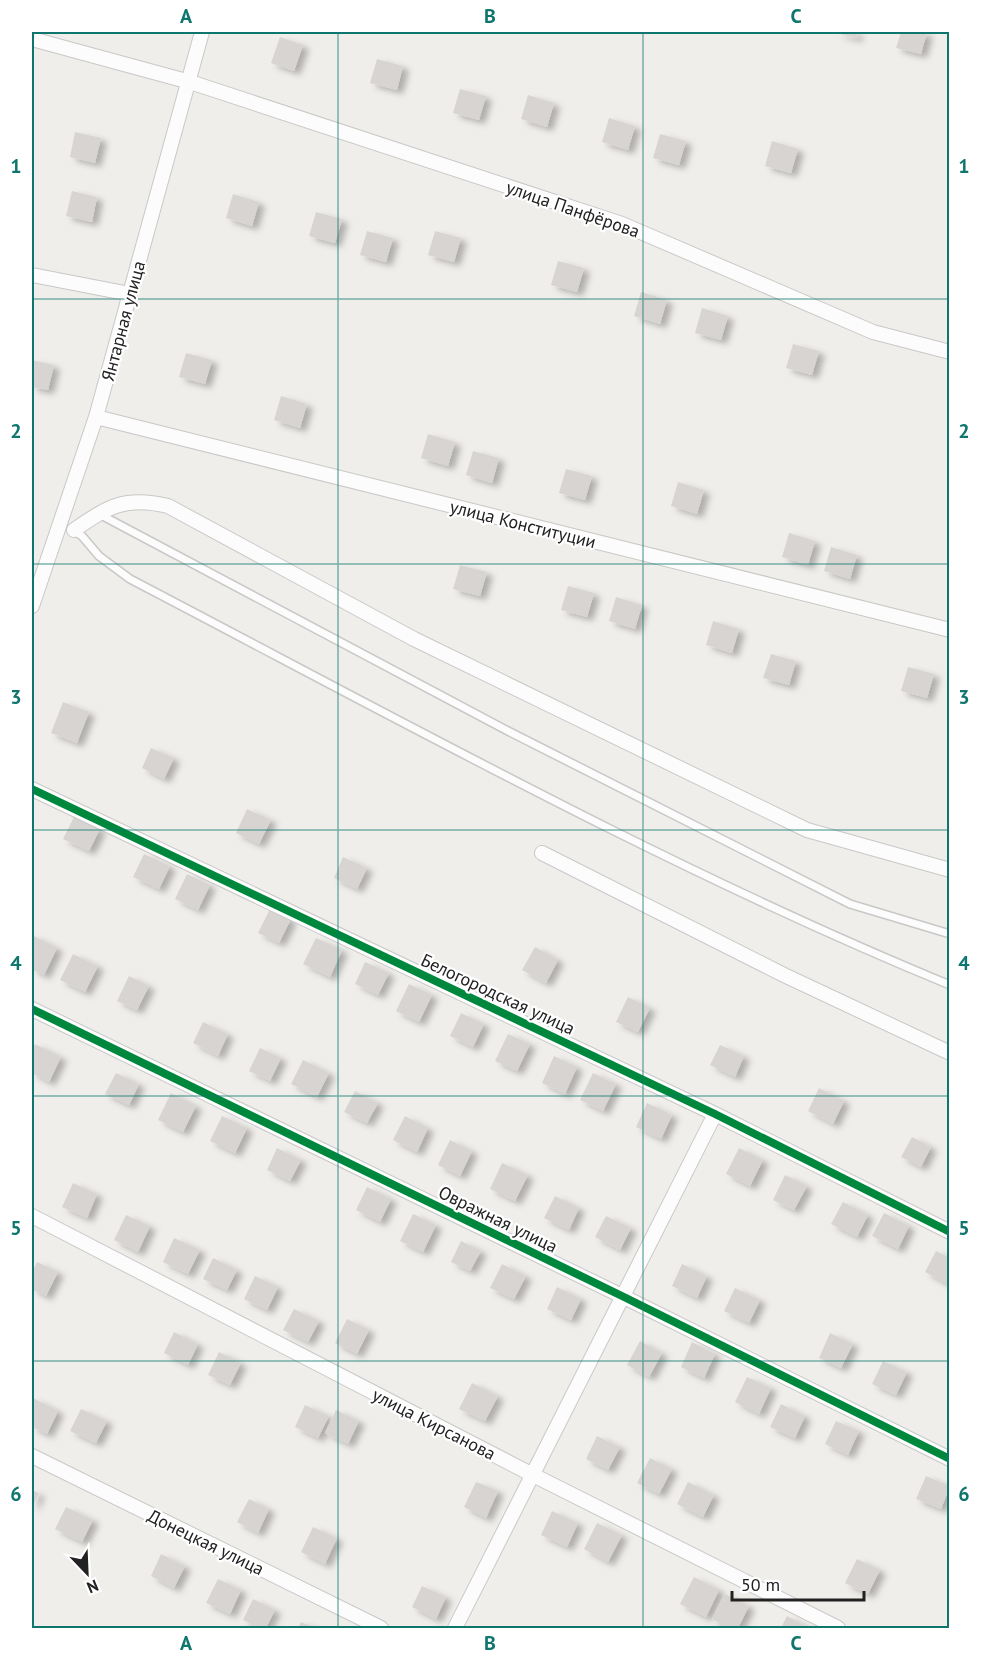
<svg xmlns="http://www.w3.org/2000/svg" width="981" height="1660" viewBox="0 0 981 1660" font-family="'PT Sans',sans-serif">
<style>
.building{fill:#d7d4d2;filter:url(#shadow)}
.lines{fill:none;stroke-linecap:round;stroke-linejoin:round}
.lane-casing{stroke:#c9c8c7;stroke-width:10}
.street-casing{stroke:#c9c8c7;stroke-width:16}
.lane{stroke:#fdfcfc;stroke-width:7}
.street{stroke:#fdfcfc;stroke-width:14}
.cycleway-casing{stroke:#fff;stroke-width:11}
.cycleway{stroke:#00873e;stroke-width:8}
.grid{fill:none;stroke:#0f766e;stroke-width:1.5;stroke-opacity:0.55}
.labels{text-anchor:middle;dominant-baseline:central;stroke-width:4.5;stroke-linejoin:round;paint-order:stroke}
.street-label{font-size:18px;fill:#222;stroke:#fff}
.neatline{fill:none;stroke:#0f766e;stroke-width:2}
.grid-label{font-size:20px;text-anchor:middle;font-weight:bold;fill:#0f766e}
</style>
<defs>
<filter id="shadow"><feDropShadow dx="6" dy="4" stdDeviation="3" flood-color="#0004"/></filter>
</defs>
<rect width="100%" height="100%" fill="#f0eeeb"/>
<path class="building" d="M833 32H858L856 38Z
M901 32H927L921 54 896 48Z
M280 37 303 45 294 71 271 63Z
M377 59 403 66 397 90 370 83Z
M460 89 486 96 479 120 453 113Z
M528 95 554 103 547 127 521 119Z
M609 118 635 126 628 150 602 142Z
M75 132 101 138 95 163 70 157Z
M660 134 686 141 679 165 653 158Z
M772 141 798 149 791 173 765 166Z
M72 191 97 197 92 222 66 216Z
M233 194 259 202 252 226 226 218Z
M316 212 342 219 335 243 309 236Z
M367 231 393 238 386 262 360 255Z
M435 231 461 238 454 262 428 255Z
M558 261 584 268 577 292 551 285Z
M641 292 667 300 660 324 634 316Z
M702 308 728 316 721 340 695 333Z
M793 344 819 351 812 375 786 368Z
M186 353 212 360 205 384 179 377Z
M32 360 54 365 48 390 32 387Z
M281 396 307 404 300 428 274 420Z
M428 434 455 442 448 466 421 458Z
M473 451 499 458 492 483 466 475Z
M566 469 592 476 585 500 559 493Z
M678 482 704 490 697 514 671 506Z
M789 533 815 541 808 565 782 557Z
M831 547 857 555 850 579 824 571Z
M460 565 487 572 480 596 453 589Z
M568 586 594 593 587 617 561 610Z
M616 597 642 605 635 629 609 621Z
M713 621 739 629 732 653 706 645Z
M771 654 796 661 789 685 763 678Z
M908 667 934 674 927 698 901 691Z
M63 702 89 712 77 743 51 733Z
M151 748 174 758 164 779 142 768Z
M247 809 271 820 259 844 236 833Z
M74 817 100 829 89 851 63 839Z
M144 854 170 866 159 889 133 877Z
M343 857 367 868 357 889 334 878Z
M187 874 210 885 198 910 175 899Z
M270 909 291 919 279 943 258 933Z
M32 935 57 948 44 975 32 969Z
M316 938 342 950 330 977 303 964Z
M535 947 558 960 546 983 522 970Z
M73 954 98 966 85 992 60 980Z
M365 962 389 973 378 995 355 984Z
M129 976 149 986 137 1010 117 1001Z
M409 984 432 995 419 1022 396 1011Z
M628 997 650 1008 638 1032 616 1022Z
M461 1013 484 1024 473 1047 450 1036Z
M203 1022 228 1034 218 1056 193 1043Z
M508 1034 530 1044 517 1071 495 1061Z
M35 1044 61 1057 49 1082 32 1073V1051Z
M720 1045 744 1056 735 1077 710 1065Z
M260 1048 281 1058 270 1081 249 1071Z
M554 1056 577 1067 565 1094 542 1083Z
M303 1060 329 1073 317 1097 291 1084Z
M116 1073 139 1084 129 1105 105 1094Z
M593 1073 616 1084 603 1111 580 1100Z
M819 1088 844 1101 833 1124 808 1111Z
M355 1091 378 1103 367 1123 344 1112Z
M171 1093 196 1106 183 1132 158 1120Z
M647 1103 672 1115 661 1139 636 1127Z
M222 1116 247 1128 235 1153 210 1141Z
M405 1116 428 1128 417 1152 393 1140Z
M912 1137 931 1147 921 1167 901 1157Z
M450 1140 472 1151 460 1176 438 1165Z
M277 1148 301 1160 290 1181 267 1170Z
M739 1148 763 1160 750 1186 726 1174Z
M502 1163 528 1175 515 1201 490 1189Z
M785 1175 807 1186 794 1210 773 1200Z
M73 1183 97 1194 87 1218 62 1207Z
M367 1187 391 1199 380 1222 356 1210Z
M555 1196 579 1208 569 1230 544 1218Z
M843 1202 868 1215 857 1237 831 1224Z
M884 1213 909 1226 898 1249 872 1236Z
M413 1214 436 1225 423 1252 400 1241Z
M126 1215 150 1226 138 1252 114 1240Z
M606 1216 631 1228 620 1250 595 1237Z
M174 1238 200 1250 188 1274 163 1262Z
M461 1241 481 1251 470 1271 451 1262Z
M936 1251 950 1258V1285L925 1272Z
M213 1258 237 1270 227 1290 203 1279Z
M37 1262 58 1272 46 1296 32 1289V1272Z
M502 1264 526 1276 514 1299 490 1288Z
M682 1264 707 1276 697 1298 672 1286Z
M255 1276 278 1287 267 1310 244 1299Z
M557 1287 581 1299 571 1320 547 1309Z
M735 1288 760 1300 749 1323 724 1311Z
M294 1309 319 1321 308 1342 283 1330Z
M347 1319 369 1330 357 1354 335 1343Z
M174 1332 198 1344 188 1365 164 1353Z
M830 1333 853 1344 841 1368 819 1358Z
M640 1341 662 1353 649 1377 627 1365Z
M692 1342 715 1354 704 1378 681 1367Z
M219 1352 241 1363 230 1385 208 1375Z
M883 1361 907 1372 896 1395 872 1384Z
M747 1377 771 1388 759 1414 735 1402Z
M472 1383 498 1396 485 1421 459 1409Z
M33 1398 58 1411 47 1434 32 1427Z
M781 1404 805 1416 795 1438 770 1427Z
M305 1405 329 1416 318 1438 295 1427Z
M81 1409 107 1421 96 1443 70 1431Z
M336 1410 359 1421 348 1444 325 1433Z
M836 1421 859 1431 848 1455 825 1444Z
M597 1436 620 1447 608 1470 586 1459Z
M650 1458 672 1469 659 1494 637 1483Z
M926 1476 950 1486 941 1509 916 1499Z
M476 1482 498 1491 486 1518 464 1507Z
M688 1482 714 1495 703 1517 677 1504Z
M32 1490 39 1493 32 1508Z
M249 1499 269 1509 258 1533 237 1522Z
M66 1507 93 1520 82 1542 55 1529Z
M552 1511 578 1523 567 1547 541 1535Z
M597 1523 622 1535 608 1562 584 1549Z
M313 1527 337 1538 325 1564 301 1552Z
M161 1554 185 1566 174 1588 151 1576Z
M857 1559 880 1570 868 1594 845 1583Z
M694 1577 719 1590 706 1617 680 1604Z
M218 1579 241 1590 230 1614 206 1603Z
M422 1586 446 1597 436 1619 412 1607Z
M725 1594 749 1606 738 1628H730L712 1619Z
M253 1599 275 1610 266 1628H259L243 1620Z
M787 1616 808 1627 807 1628H781Z
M301 1622 316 1628H298Z"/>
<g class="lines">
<defs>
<path id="lane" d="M101 515 508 731 850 904 950 934
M73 530 82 536 99 556 130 579C400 720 668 869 950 985"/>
<path id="street" d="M32 39 190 82 622 224 873 332 950 352
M32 275 130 294
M96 417 950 630
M74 530C109 506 125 496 168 506L414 639 807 830 950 870
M32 606 96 417 202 32
M32 789 715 1114 950 1232
M542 853 784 975 950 1053
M32 1009 624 1297 950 1459
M32 1216 533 1475 838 1628
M32 1456 381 1628
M455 1628 715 1114"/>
</defs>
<use href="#lane" class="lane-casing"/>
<use href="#street" class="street-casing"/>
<use href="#lane" class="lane"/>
<use href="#street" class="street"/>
<defs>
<path id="cycleway" d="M32 789 715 1114 950 1232
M32 1009 624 1297 950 1459"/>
</defs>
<use href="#cycleway" class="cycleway-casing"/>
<use href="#cycleway" class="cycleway"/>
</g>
<path class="grid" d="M338 32V1628M643 32V1628M32 299H950M32 564H950M32 830H950M32 1096H950M32 1361H950"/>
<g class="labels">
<g class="street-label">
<text transform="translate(573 209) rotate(19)">улица Панфёрова</text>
<text transform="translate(123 321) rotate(-75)">Янтарная улица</text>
<text transform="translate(523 524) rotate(14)">улица Конституции</text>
<text transform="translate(498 994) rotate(25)">Белогородская улица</text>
<text transform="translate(498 1219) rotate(26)">Овражная улица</text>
<text transform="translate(434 1424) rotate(27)">улица Кирсанова</text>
<text transform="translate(206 1542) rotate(26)">Донецкая улица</text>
</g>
</g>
<rect width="981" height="1660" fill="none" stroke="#ffffff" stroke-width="66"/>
<g transform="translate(87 1573) rotate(157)" stroke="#ffffff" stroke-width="4.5" paint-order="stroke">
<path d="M0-4.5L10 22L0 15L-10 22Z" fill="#222222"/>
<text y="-9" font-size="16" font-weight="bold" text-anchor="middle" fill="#222222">N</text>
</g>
<path d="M732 1591v9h132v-9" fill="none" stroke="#222222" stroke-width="3"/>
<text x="741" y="1591" font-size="18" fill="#222222" stroke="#ffffff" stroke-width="4.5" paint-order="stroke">50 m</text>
<rect x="33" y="33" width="915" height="1594" class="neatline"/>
<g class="grid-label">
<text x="186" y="23">A</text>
<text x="490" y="23">B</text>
<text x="796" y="23">C</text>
<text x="16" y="173">1</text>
<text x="964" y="173">1</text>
<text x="16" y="438">2</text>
<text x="964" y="438">2</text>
<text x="16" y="704">3</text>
<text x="964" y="704">3</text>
<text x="16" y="970">4</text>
<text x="964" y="970">4</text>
<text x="16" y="1235">5</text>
<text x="964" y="1235">5</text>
<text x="16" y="1501">6</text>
<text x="964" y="1501">6</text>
<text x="186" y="1650">A</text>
<text x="490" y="1650">B</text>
<text x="796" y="1650">C</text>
</g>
</svg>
